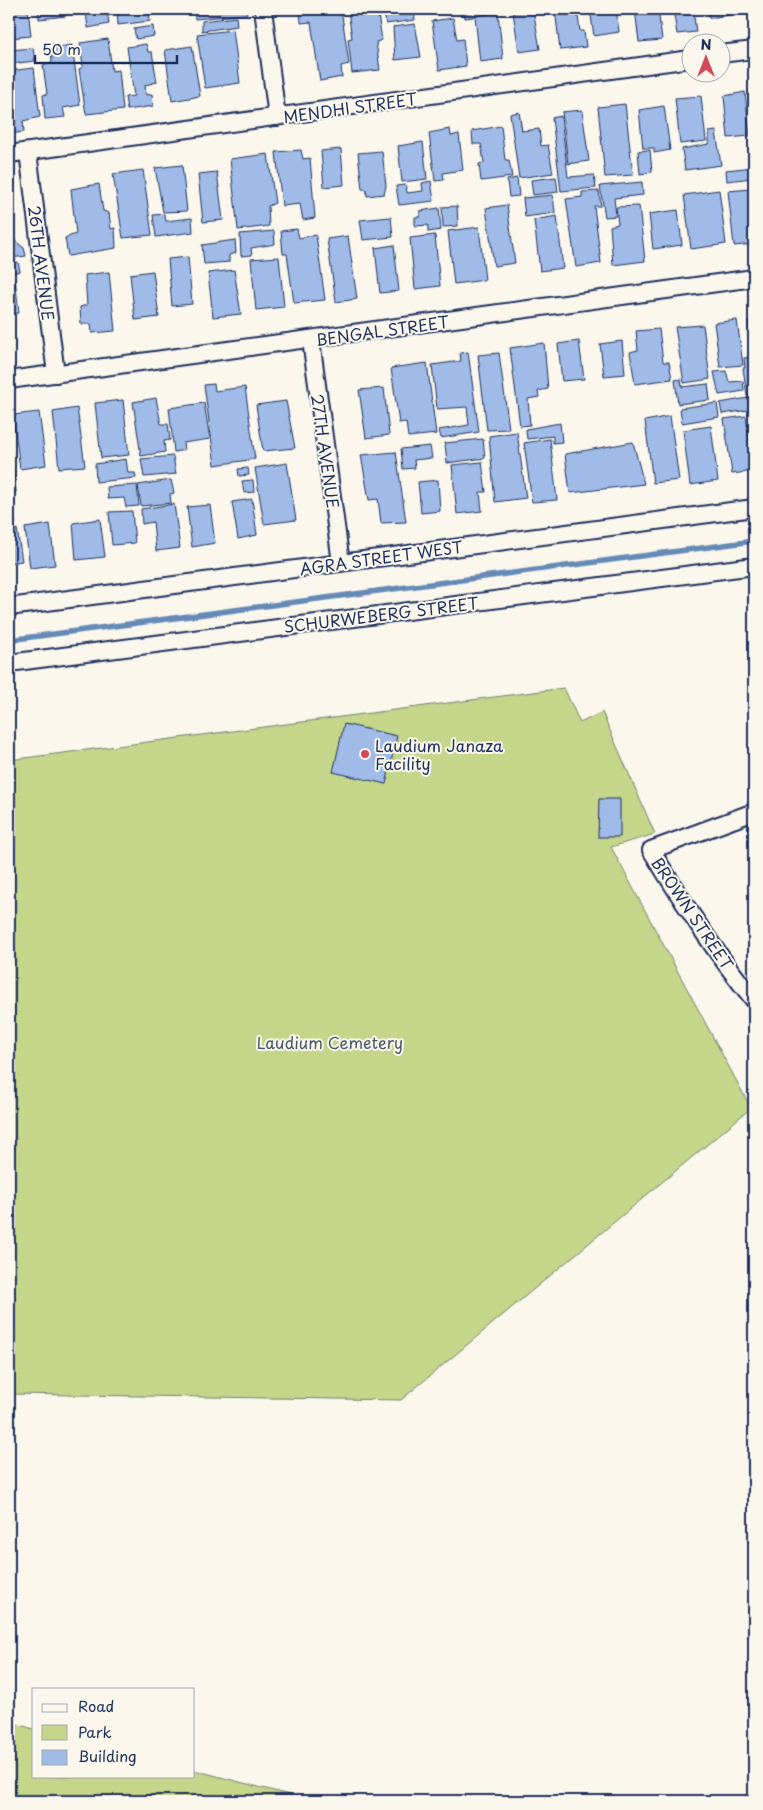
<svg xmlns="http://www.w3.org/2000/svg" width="763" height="1810" viewBox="0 0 763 1810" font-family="'Playpen Sans',sans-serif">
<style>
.green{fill:#c5d589;stroke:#708274}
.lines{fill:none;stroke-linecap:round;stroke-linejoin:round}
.stream{stroke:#658ab7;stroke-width:5.5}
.building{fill:#a1bbe8;stroke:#1b2f5e}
.minor-casing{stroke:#1b2f5e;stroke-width:20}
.minor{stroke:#fbf7ec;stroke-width:16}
.poi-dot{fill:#d1495b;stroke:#fbf7ec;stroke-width:2}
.labels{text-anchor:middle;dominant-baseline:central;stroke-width:4;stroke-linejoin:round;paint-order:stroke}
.street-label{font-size:16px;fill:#1b2f5e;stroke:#fbf7ec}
.poi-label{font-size:16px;fill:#1b2f5e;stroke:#fbf7ec;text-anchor:start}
.park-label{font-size:16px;fill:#465869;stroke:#fbf7ec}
</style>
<rect width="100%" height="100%" fill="#fbf7ec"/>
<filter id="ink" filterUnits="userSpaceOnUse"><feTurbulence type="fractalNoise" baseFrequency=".02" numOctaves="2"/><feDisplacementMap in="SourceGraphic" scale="10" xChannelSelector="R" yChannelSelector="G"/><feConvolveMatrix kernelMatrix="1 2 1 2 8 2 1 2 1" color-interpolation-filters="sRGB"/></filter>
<g filter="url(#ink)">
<path class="green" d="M564 688 580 723 602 712 655 834 611 847 751 1108 401 1400 9 1394V760Z
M9 1722 34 1729V1776H194V1770L312 1801H9Z"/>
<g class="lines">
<path class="stream" d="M9 640 754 541"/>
</g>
<path class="building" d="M9 9H28L31 36 9 38Z
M38 9H65L66 16 39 19Z
M75 9H107L109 24 88 28 86 12 76 15Z
M117 9H148L150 21 118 25Z
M194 9H204L205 12 246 9 247 14 195 19Z
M300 9H341L349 64 341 66 342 77 320 81 311 22 301 23Z
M360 9H377L382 40 376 42 380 70 352 73 348 39 352 38 348 11Z
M383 9H414L415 20 386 24Z
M463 9H482L472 11 473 17 465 18Z
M533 9 540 49 519 52 513 12Z
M555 9H577L580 31H584L586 47 560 50Z
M590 9H616L619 32 594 36Z
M635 9H658L662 40 639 42Z
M673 9H693L696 32 677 34Z
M708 9H738V14L709 18Z
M498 13 503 59 480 62 475 16Z
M236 17 237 26 202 31V21Z
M453 18 457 40 463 39 466 66 439 70 432 21Z
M415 24 421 57 395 60 393 27Z
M153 26 154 36 136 39 134 29Z
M233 30 240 83 205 88 197 34Z
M108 39 112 71 119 70 123 110 86 114 79 69 83 67 80 43Z
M146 44 148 52H152L157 82 145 85 146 95 152 94 153 106 127 110 125 97 134 96 127 47Z
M72 45 80 105 63 108 65 117 45 119 43 95 47 94 43 65 52 62 51 48Z
M192 46 200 96 172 101 165 50Z
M33 48 35 61 9 64V50Z
M34 68 40 117 23 121 24 132 9 134V71Z
M745 92 750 136 728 138 724 96Z
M701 96 706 141 680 144 675 98Z
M625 104 633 175 605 177 598 107Z
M664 106 670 150 654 153V148H643L639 110Z
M582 110 589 161 568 164 562 112Z
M519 112 522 131 539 129 541 146 548 145 553 173 519 178 510 114Z
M561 116 568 177 594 175 596 188 561 191 552 118Z
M501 126 505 160H509L512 177 481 181 479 164 484 163 481 144H473L472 131Z
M450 129 451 136 459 134 463 170 443 173 444 180 435 181 429 133Z
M716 131 721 165 685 170 682 149 709 144V132Z
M423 142 427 179 402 182 398 146Z
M341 149 344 185 324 187 321 151Z
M301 150 303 159 310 158 315 218 303 220 300 204 282 206 276 152Z
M650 150 652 172 640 174 638 151Z
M382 151 386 186 384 194 367 196 366 189H362L358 153Z
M268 154 275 203 268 206 269 226 238 230 230 159Z
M182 165 187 211 163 212 155 168Z
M754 167V194L752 178 727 181 726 170Z
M143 170 152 235 123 238 113 174Z
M217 172 223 220 203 222 198 174Z
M556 177 558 192 533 195 531 180Z
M517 178 519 196 509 197 507 180Z
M431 181 434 201 399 205 396 186 406 185 407 193 423 191 422 183Z
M642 182 643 195 614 198 616 216 605 217 600 186Z
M99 184 103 211 109 213 111 229 115 228 116 248 68 256 65 238 76 234 71 189Z
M751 189 754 211V244L734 246 728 191Z
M719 190 726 244 691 249 684 195Z
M599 191 601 206H594L601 263 576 267 566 199 582 197V192Z
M553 195 555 213 525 217 523 198Z
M9 199 15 241 24 248 26 256 9 258Z
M507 205 515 263 494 266 486 208Z
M457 206 458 226 443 227 442 207Z
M639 206 645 261 613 265 610 226 618 224 616 207Z
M439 208 441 230 428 232V225L415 226V217H420V211Z
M678 210 682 245 653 249 649 214Z
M164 214 166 221 192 218 193 232 156 237 153 215Z
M557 216 563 268 540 271 534 220Z
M391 217 393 237 363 240 360 220Z
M479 227 485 280 454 284 448 231Z
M297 229 299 238 316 235 325 300 294 303 287 254H283L281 231Z
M274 231 275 244 251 248 252 255 241 256 240 234Z
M435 235 440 286 415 289 410 238Z
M348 236 357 299 336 302 327 239Z
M235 240 236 253 229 255V262L204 264 202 245Z
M394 245 399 291 380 293 375 248Z
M188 257 192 304 172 306 168 259Z
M279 257 284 307 256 310 251 259Z
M18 262 20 271 9 274V264Z
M234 270 241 314 213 317 208 273Z
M153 271 159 317 135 320 130 274Z
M109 272 115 331 92 333 91 324H81L80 307 87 305 85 275Z
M15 279 19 313 9 314V280Z
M737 320 743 365 720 367 714 323Z
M754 320V364L748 321Z
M703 325 710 379 684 383 675 327Z
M659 329 663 362H669L672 379 635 384 630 352 638 350 636 331Z
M579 341 584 379 562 381 558 344Z
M622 341 625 374 604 376 600 344Z
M544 343 548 389 538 391 539 397 528 399 530 425 520 426 510 348Z
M468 352 479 432 441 438 439 430 469 425 467 407 437 409 432 365 461 361 460 353Z
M499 353 509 429 487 430 478 355Z
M752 357 754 395 747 396 743 368H745L744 358Z
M427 363 436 434 408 437 406 422 399 423 391 368Z
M726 371 729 382 743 381 744 391 719 395 714 372Z
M681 379 682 387 708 384 710 400 678 404 675 380Z
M214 384 215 391 245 387 255 459 215 465 204 385Z
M384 388 389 435 366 438 359 390Z
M156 398 161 424H168L170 440 164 441 165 452 141 456 133 402Z
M748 398 749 410 722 414 720 403Z
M123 400 129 455 101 458 95 403Z
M286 401 295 448 263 451 256 405Z
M204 403 210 439 183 443 184 450 174 452 169 408Z
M717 403 719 417 682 423 680 408Z
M77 408 85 466 59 468 53 412Z
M39 412 46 465 20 469 13 415Z
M670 416 679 480 653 483 645 421Z
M746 416 754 471 732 474 724 419Z
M560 423 562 442 553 443V436L527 439 526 429Z
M711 426 718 481 690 485 683 430Z
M9 428 16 492 9 494Z
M517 432 526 498 495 502 489 436Z
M483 439 485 458 447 463 445 443Z
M550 439 557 500 532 502 524 443Z
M633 442 644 484 570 493 565 454Z
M430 446 432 458 414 460 415 468 403 469 401 449Z
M396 452 406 522 381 523 378 499 369 500 361 455Z
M173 456 176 474 144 477 141 459Z
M126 459 128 473H135L136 478 96 482 95 464Z
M482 462 486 492H480L482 511 457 514 452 465Z
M287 463 296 520 264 524 255 468Z
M248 468 249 475 239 476 238 469Z
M171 480 174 493 170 494 171 503 141 506 138 485Z
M253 480 254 492 244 493 242 481Z
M438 480 440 511 421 513 418 482Z
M137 485 139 506 126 507 124 498 108 499 107 487Z
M13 498 16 524 9 525V499Z
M252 499 257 535 238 539 232 502Z
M174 504 180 548 156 551 153 522 142 524 141 509Z
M210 505 215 543 192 547 187 507Z
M132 511 135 543 112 545 109 512Z
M100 519 105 557 76 560 73 523Z
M50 524 55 565 30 568 25 528Z
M17 529 22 561 9 563V530Z
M344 724 397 736 386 784 333 772Z
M599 799H620V837H598Z"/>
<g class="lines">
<defs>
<path id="minor" d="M263 9 277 117
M720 54 754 50
M28 152 56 374
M9 154 690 59
M311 340 341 563
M9 380 754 278
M9 607 754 508
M9 663 754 566
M754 812 651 850C683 902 715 953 754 1000"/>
</defs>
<use href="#minor" class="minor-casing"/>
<use href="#minor" class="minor"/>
</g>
</g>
<circle class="poi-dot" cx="365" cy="754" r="5"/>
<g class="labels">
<g class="street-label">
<text transform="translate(350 107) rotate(-8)">MENDHI STREET</text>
<text transform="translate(42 263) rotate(83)">26TH AVENUE</text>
<text transform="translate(382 330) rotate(-8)">BENGAL STREET</text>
<text transform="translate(326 451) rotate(82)">27TH AVENUE</text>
<text transform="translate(381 557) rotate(-8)">AGRA STREET WEST</text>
<text transform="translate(381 614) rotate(-7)">SCHURWEBERG STREET</text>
<text transform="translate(693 913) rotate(56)">BROWN STREET</text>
</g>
<g class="poi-label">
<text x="375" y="745">Laudium Janaza<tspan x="375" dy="18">Facility</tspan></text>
</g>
<g class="park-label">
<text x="330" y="1042">Laudium Cemetery</text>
</g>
</g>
<rect width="763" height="1810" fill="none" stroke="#fbf7ec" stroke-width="30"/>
<rect x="15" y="15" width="733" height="1780" fill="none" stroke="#1b2f5e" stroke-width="2" filter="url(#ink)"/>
<rect x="32" y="1688" width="162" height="90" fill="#fbf7ec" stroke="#a1a7b3"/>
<rect x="42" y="1704" width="25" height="8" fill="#fbf7ec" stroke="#a1a7b3"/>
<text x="78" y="1712" font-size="15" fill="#1b2f5e">Road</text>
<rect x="42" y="1725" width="25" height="15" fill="#c5d589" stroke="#a1a7b3"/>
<text x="78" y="1738" font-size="15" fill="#1b2f5e">Park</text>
<rect x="42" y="1750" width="25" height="15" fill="#a1bbe8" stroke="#a1a7b3"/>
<text x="78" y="1762" font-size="15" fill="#1b2f5e">Building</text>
<g transform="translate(706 58)"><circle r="24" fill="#fbf7ec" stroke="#a1a7b3"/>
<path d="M0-4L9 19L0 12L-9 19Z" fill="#d1495b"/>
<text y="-8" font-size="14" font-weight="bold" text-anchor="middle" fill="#1b2f5e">N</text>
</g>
<path d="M35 55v8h142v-8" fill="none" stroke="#1b2f5e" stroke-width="2.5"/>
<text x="42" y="55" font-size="15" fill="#1b2f5e" stroke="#fbf7ec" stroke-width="4" paint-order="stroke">50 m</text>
</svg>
